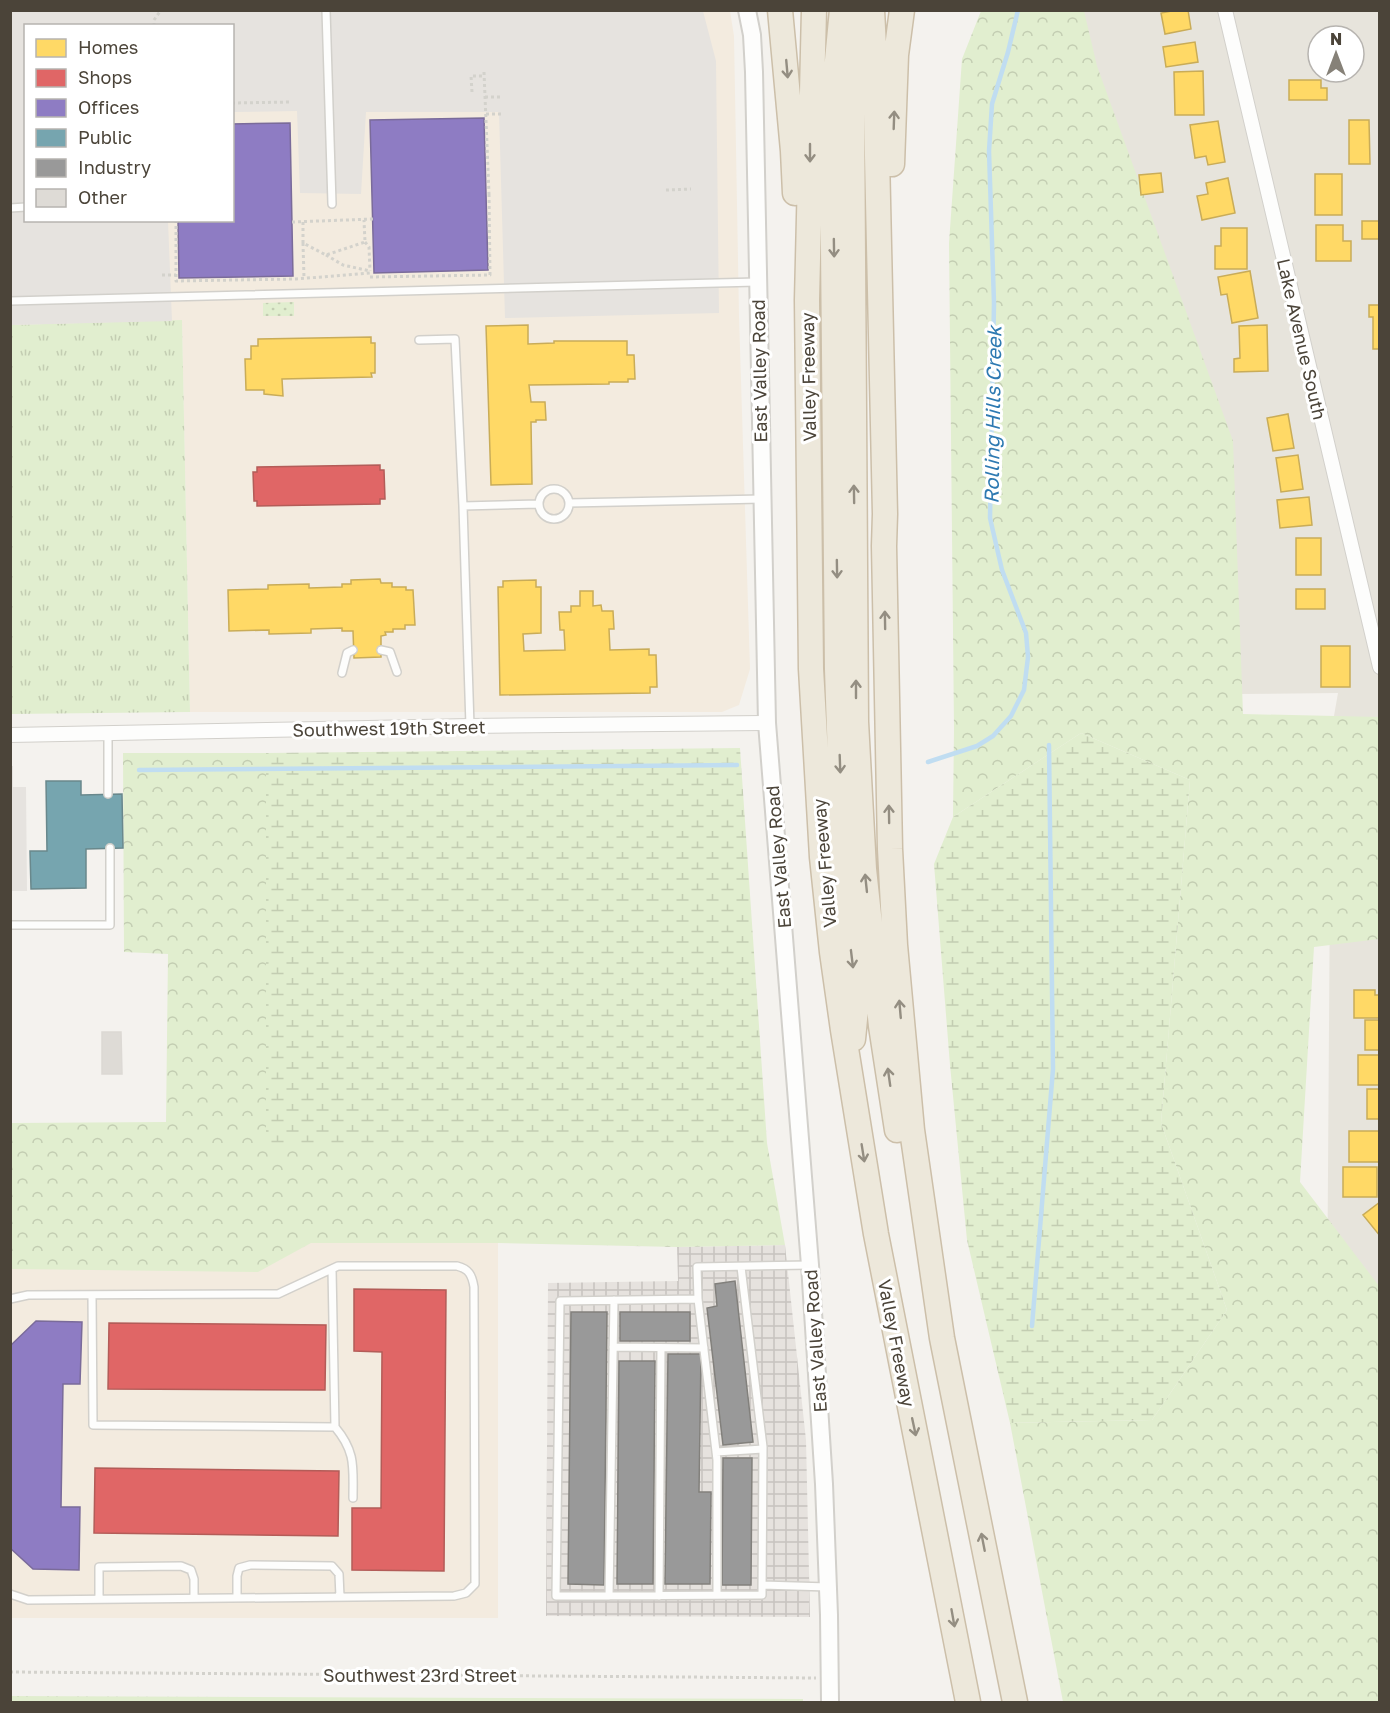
<svg xmlns="http://www.w3.org/2000/svg" width="1390" height="1713" viewBox="0 0 1390 1713" font-family="'Golos Text',sans-serif">
<style>
.residential{fill:#e7e4dc;fill-rule:evenodd}
.commercial{fill:#f3ebdf;fill-rule:evenodd}
.industrial{fill:url(#industrial-grid)}
.grass{fill:url(#grass-tufts)}
.forest{fill:url(#forest-crowns)}
.wetland{fill:url(#wetland-marsh)}
.park{fill:url(#park-dots)}
.parking{fill:#e6e3df}
.homes{fill:#ffd966;stroke:#c9ac58;stroke-width:1.5}
.shops{fill:#e06666;stroke:#b35c58;stroke-width:1.5}
.offices{fill:#8e7cc3;stroke:#7a6b9a;stroke-width:1.5}
.public{fill:#76a5af;stroke:#69888c;stroke-width:1.5}
.industry{fill:#999;stroke:#82807c;stroke-width:1.5}
.lines{fill:none;stroke-linecap:round;stroke-linejoin:round}
.stream{stroke:#c0ddf1;stroke-width:4.5}
.building{fill:#dedbd6;stroke:#dcd9d4;stroke-width:1.5}
.service-casing{stroke:#d2d0cb;stroke-width:10}
.minor-casing{stroke:#d2d0cb;stroke-width:16}
.tertiary-casing{stroke:#d2d0cb;stroke-width:20}
.motorway-casing{stroke:#ccbfa9;stroke-width:27}
.path{stroke:#d3d2cc;stroke-width:3;stroke-dasharray:3 3;stroke-linecap:butt}
.service{stroke:#fdfdfc;stroke-width:7}
.minor{stroke:#fdfdfc;stroke-width:14}
.tertiary{stroke:#fdfdfc;stroke-width:16}
.motorway{stroke:#ede8db;stroke-width:24}
.oneway{stroke:#948e82}
.labels{text-anchor:middle;dominant-baseline:central;stroke-width:6;stroke-linejoin:round;paint-order:stroke}
.street-label{font-size:18px;fill:#4b4439;stroke:#fff}
.water-label{font-size:20px;font-style:italic;fill:#2e7ab2;stroke:#fff}
</style>
<defs>
<pattern id="industrial-grid" width="8" height="8" patternUnits="userSpaceOnUse" patternTransform="scale(1.5)"><rect width="8" height="8" fill="#e6e2de"/><path d="M0 4h8M4 0v8" fill="none" stroke="#c7c3bf"/></pattern>
<pattern id="grass-tufts" width="24" height="20" patternUnits="userSpaceOnUse" patternTransform="scale(1.5)"><rect width="24" height="20" fill="#e1eecf"/><path d="M3 7l-1-3M5 7V3M7 7l1-3M15 17l-1-3M17 17v-4M19 17l1-3" fill="none" stroke="#c3cdb2"/></pattern>
<pattern id="forest-crowns" width="20" height="18" patternUnits="userSpaceOnUse" patternTransform="scale(1.5)"><rect width="20" height="18" fill="#e1eecf"/><path d="M2 6a3 3 0 1 1 6 0M12 15a3 3 0 1 1 6 0" fill="none" stroke="#c3cdb2"/></pattern>
<pattern id="wetland-marsh" width="20" height="14" patternUnits="userSpaceOnUse" patternTransform="scale(1.5)"><rect width="20" height="14" fill="#e1eecf"/><path d="M1 5h8M5 5V1M11 12h8M15 12V8" fill="none" stroke="#c3cdb2"/></pattern>
<pattern id="park-dots" width="8" height="8" patternUnits="userSpaceOnUse" patternTransform="scale(1.5)"><rect width="8" height="8" fill="#e1eecf"/><path d="M2 2h.1M6 6h.1" fill="none" stroke="#c3cdb2" stroke-width="1.8" stroke-linecap="round"/></pattern>
</defs>
<rect width="100%" height="100%" fill="#f4f2ee"/>
<path class="residential" d="M1062 11H1379V1613L1325 1614 1331 733 1338 693 1238 694ZM1318 36H1354V72H1318Z"/>
<path class="commercial" d="M10 11H730L734 36 739 316 750 669 739 705 722 712H190L182 321 11 325ZM26 26H232V220H26Z
M11 1243H498V1618H11Z"/>
<path class="industrial" d="M785 1245 806 1440 810 1617 546 1616 548 1283 678 1281 677 1247Z"/>
<path class="grass" d="M182 320 190 712 11 714 10 325Z"/>
<path class="forest" d="M981 11H1084L1097 66 1233 441 1243 714 1379 717V939L1314 947 1300 1182 1379 1286V1702H1063L1010 1423 1152 1420 1227 1310 1161 1123 1190 780 1081 733 953 817 954 728 949 243 962 59Z
M123 753H266V1143H767L785 1245 677 1247 498 1243H311L258 1272 11 1269V1123L166 1122 168 954 124 952Z
M11 1696 803 1699V1702H11Z"/>
<path class="wetland" d="M1081 733 1190 780 1161 1123 1227 1310 1152 1420 1010 1423 967 1240 950 1065 934 864 953 817Z
M740 748 767 1143H266V753Z"/>
<path class="park" d="M294 302V316H263V303Z"/>
<path class="parking" d="M10 11H703L716 61 719 313 505 318 499 112H366L361 194 300 193 297 111 233 112 232 26H26V220L168 221 172 321 11 325Z
M10 766H13V787H26L27 891H11V898Z"/>
<path class="homes" d="M1177 10H1188L1191 29 1165 34 1161 13Z
M1195 42 1198 62 1166 67 1163 47Z
M1203 71 1204 115H1175L1174 72Z
M1289 80H1321V88H1327V100H1289Z
M1349 120H1369L1370 164H1349Z
M1218 121 1225 162 1208 165 1206 156 1195 158 1190 125Z
M1161 173 1163 192 1141 195 1139 175Z
M1315 174H1342V215H1315Z
M1228 178 1235 213 1202 220 1197 196 1208 194 1206 183Z
M1362 221H1380V239H1362Z
M1316 225H1343V241H1351V261H1316Z
M1221 228H1247V269H1215V246H1221Z
M1250 271 1258 318 1232 323 1227 294 1221 295 1218 277Z
M1369 305H1380V349H1373V317H1369Z
M528 325V344L554 343V341H627V355H634L635 379H628V382H609V384L529 385 531 402H545L546 420H536V422H531L532 484 491 485 486 326Z
M1267 325 1268 371 1234 372V359L1240 358 1239 326Z
M371 337V343H375V373H371L372 377 282 379 283 396 264 394V390H246L245 359H251V346H258V339Z
M1288 414 1294 448 1273 451 1267 418Z
M1298 455 1303 489 1281 492 1276 458Z
M1309 497 1312 525 1280 528 1277 500Z
M1296 538H1321V575H1296Z
M380 579 381 583H392V587H406V590H413L415 625H405V629H393V632H385L386 635 381 636V657L354 658 353 631H342V628L311 629V633L269 634V630L229 631 228 590 268 589V585L309 584V588L342 587V584H351V580Z
M536 580V587H541V633L523 634 524 651 565 650 564 630H560L559 612H571V606H580V591H593V606L601 605 602 611H613L614 629H609L610 650 649 649V655H656L657 687H650V693L500 695 498 587H503V581Z
M1296 589H1325V609H1296Z
M1321 646H1350V687H1321Z
M1354 990H1375V995H1380V1018H1354Z
M1365 1020H1380V1050H1365Z
M1358 1055H1380V1085H1358Z
M1367 1089H1380V1119H1367Z
M1349 1131H1380V1162H1349Z
M1343 1167H1377V1197H1343Z
M1380 1202V1236L1363 1215Z"/>
<path class="shops" d="M380 465V470H384L385 499H380V504L257 506V501H254L253 472H257V467Z
M354 1289 446 1290 444 1571 352 1570V1508H381L382 1352 354 1351Z
M109 1323 326 1325 325 1390 108 1389Z
M95 1468 339 1471 338 1536 94 1533Z"/>
<path class="offices" d="M484 118 488 270 374 273 370 120Z
M290 123 293 276 179 278 178 220H232V124Z
M36 1321 82 1322 80 1384H63L61 1507H80L79 1570 33 1569 10 1548V1346Z"/>
<path class="public" d="M46 781H81V795L122 794 123 848 86 849V888L31 889 30 851H47Z"/>
<path class="industry" d="M735 1281 753 1442 723 1445 707 1308 717 1306 715 1284Z
M571 1312H607L604 1585 568 1584Z
M620 1312H690V1341H620Z
M668 1354H701L699 1492H711L710 1584H665Z
M619 1361H655L653 1584H617Z
M723 1458H752L751 1585H722Z"/>
<g class="lines">
<path class="stream" d="M928 762 977 746 993 736 1011 716 1024 690 1028 657 1026 633 1002 570 990 518 994 303 989 151 992 104 1008 52 1018 10
M139 770 737 765
M1032 1326 1053 1069 1049 745"/>
</g>
<path class="building" d="M102 1032H121L122 1074H102Z"/>
<g class="lines">
<defs>
<path id="service" d="M326 10 332 204
M10 208 26 207
M10 301 757 282
M419 340 455 339 463 506 539 504
M539 504a15 15 0 1 1 30 0a15 15 0 1 1-30 0Z
M569 503 762 499
M463 506 470 726
M381 650 390 652 397 672
M342 673 347 653 353 650
M108 733V794
M10 925H110V848
M741 1267 763 1447 762 1595 556 1596 560 1301 698 1299 697 1267 810 1265
M92 1295 93 1425 335 1427 332 1269
M10 1299 28 1295 278 1294 338 1266H457C469 1269 472 1275 474 1287L475 1584 466 1593 454 1596 28 1600 10 1594
M698 1299 717 1460V1595
M613 1347 704 1348
M335 1427C356 1452 353 1467 353 1498
M716 1452 763 1449
M762 1585 828 1587
M609 1596 614 1300
M659 1596 661 1348
M237 1598V1576L239 1568 250 1565 332 1566 339 1574 340 1597
M99 1599V1567L181 1566 191 1570 194 1579V1598"/>
<path id="minor" d="M1225 10 1380 667
M10 735 470 726 767 723"/>
<path id="tertiary" d="M747 10 752 35 754 72 767 723 810 1265 824 1484 829 1615 830 1702"/>
<path id="motorway" d="M780 10 793 151 795 193
M814 10 807 300 811 669 822 857 832 952 843 1030 876 1234 968 1702
M842 10 833 101 832 141 837 669 844 877 857 999 853 1039
M863 10 856 42 852 103 856 722 864 869 881 1026 897 1130
M872 10 875 66 885 514 884 546 890 849 895 945 912 1130 942 1338 1015 1702
M892 164 896 55 902 10"/>
</defs>
<use href="#service" class="service-casing"/>
<use href="#minor" class="minor-casing"/>
<use href="#tertiary" class="tertiary-casing"/>
<use href="#motorway" class="motorway-casing"/>
<path class="path" d="M154 26V20L161 10
M484 72 489 194
M472 92 471 76H484
M485 97H502
M232 103 292 102
M486 114H501
M666 190 691 189
M176 220V281L296 279 370 273
M292 222 373 219
M303 222V243L326 255 365 242 364 220
M365 242 369 247 370 271
M303 243 304 278
M326 255 343 265 370 271
M162 275H176
M370 277 490 275 489 194H486
M10 1672 816 1678"/>
<use href="#service" class="service"/>
<use href="#minor" class="minor"/>
<use href="#tertiary" class="tertiary"/>
<use href="#motorway" class="motorway"/>
</g>
<defs><path id="oneway-shaft" d="M-6 0H5M1.5-3L5.5 0L1.5 3" fill="none" stroke-width="1.6" stroke-linecap="round" stroke-linejoin="round" transform="scale(1.5)"/></defs>
<g class="oneway">
<use href="#oneway-shaft" transform="translate(787 69) rotate(85)"/>
<use href="#oneway-shaft" transform="translate(894 120) rotate(-88)"/>
<use href="#oneway-shaft" transform="translate(810 153) rotate(90)"/>
<use href="#oneway-shaft" transform="translate(834 248) rotate(89)"/>
<use href="#oneway-shaft" transform="translate(854 494) rotate(-91)"/>
<use href="#oneway-shaft" transform="translate(837 569) rotate(89)"/>
<use href="#oneway-shaft" transform="translate(885 620) rotate(-91)"/>
<use href="#oneway-shaft" transform="translate(856 689) rotate(-90)"/>
<use href="#oneway-shaft" transform="translate(840 764) rotate(88)"/>
<use href="#oneway-shaft" transform="translate(889 814) rotate(-91)"/>
<use href="#oneway-shaft" transform="translate(866 883) rotate(-96)"/>
<use href="#oneway-shaft" transform="translate(852 959) rotate(83)"/>
<use href="#oneway-shaft" transform="translate(900 1009) rotate(-95)"/>
<use href="#oneway-shaft" transform="translate(889 1077) rotate(-98)"/>
<use href="#oneway-shaft" transform="translate(863 1153) rotate(81)"/>
<use href="#oneway-shaft" transform="translate(914 1427) rotate(78)"/>
<use href="#oneway-shaft" transform="translate(983 1542) rotate(-101)"/>
<use href="#oneway-shaft" transform="translate(953 1618) rotate(80)"/>
</g>
<g class="labels">
<g class="street-label">
<text transform="translate(1302 339) rotate(77)">Lake Avenue South</text>
<text transform="translate(759 371) rotate(-91)">East Valley Road</text>
<text transform="translate(808 377) rotate(-91)">Valley Freeway</text>
<text transform="translate(389 728) rotate(-1)">Southwest 19th Street</text>
<text transform="translate(778 857) rotate(-95)">East Valley Road</text>
<text transform="translate(824 863) rotate(-95)">Valley Freeway</text>
<text transform="translate(815 1341) rotate(-94)">East Valley Road</text>
<text transform="translate(897 1343) rotate(79)">Valley Freeway</text>
<text x="420" y="1675">Southwest 23rd Street</text>
</g>
<g class="water-label">
<text transform="translate(992 415) rotate(-89)">Rolling Hills Creek</text>
</g>
</g>
<rect width="1390" height="1713" fill="none" stroke="#4b4439" stroke-width="24"/>
<rect x="24" y="24" width="210" height="198" fill="#ffffff" stroke="#b7b4b0" stroke-width="1.5"/>
<rect x="36" y="39" width="30" height="18" fill="#ffd966" stroke="#b7b4b0" stroke-width="1.5"/>
<text x="78" y="54" font-size="18" fill="#4b4439">Homes</text>
<rect x="36" y="69" width="30" height="18" fill="#e06666" stroke="#b7b4b0" stroke-width="1.5"/>
<text x="78" y="84" font-size="18" fill="#4b4439">Shops</text>
<rect x="36" y="99" width="30" height="18" fill="#8e7cc3" stroke="#b7b4b0" stroke-width="1.5"/>
<text x="78" y="114" font-size="18" fill="#4b4439">Offices</text>
<rect x="36" y="129" width="30" height="18" fill="#76a5af" stroke="#b7b4b0" stroke-width="1.5"/>
<text x="78" y="144" font-size="18" fill="#4b4439">Public</text>
<rect x="36" y="159" width="30" height="18" fill="#999999" stroke="#b7b4b0" stroke-width="1.5"/>
<text x="78" y="174" font-size="18" fill="#4b4439">Industry</text>
<rect x="36" y="189" width="30" height="18" fill="#dedbd6" stroke="#b7b4b0" stroke-width="1.5"/>
<text x="78" y="204" font-size="18" fill="#4b4439">Other</text>
<g transform="translate(1336 54)"><circle r="28" fill="#ffffff" stroke="#b7b4b0" stroke-width="1.5"/>
<path d="M0-4.5L10 22L0 15L-10 22Z" fill="#868178"/>
<text y="-9" font-size="16" font-weight="bold" text-anchor="middle" fill="#4b4439">N</text>
</g>
</svg>
